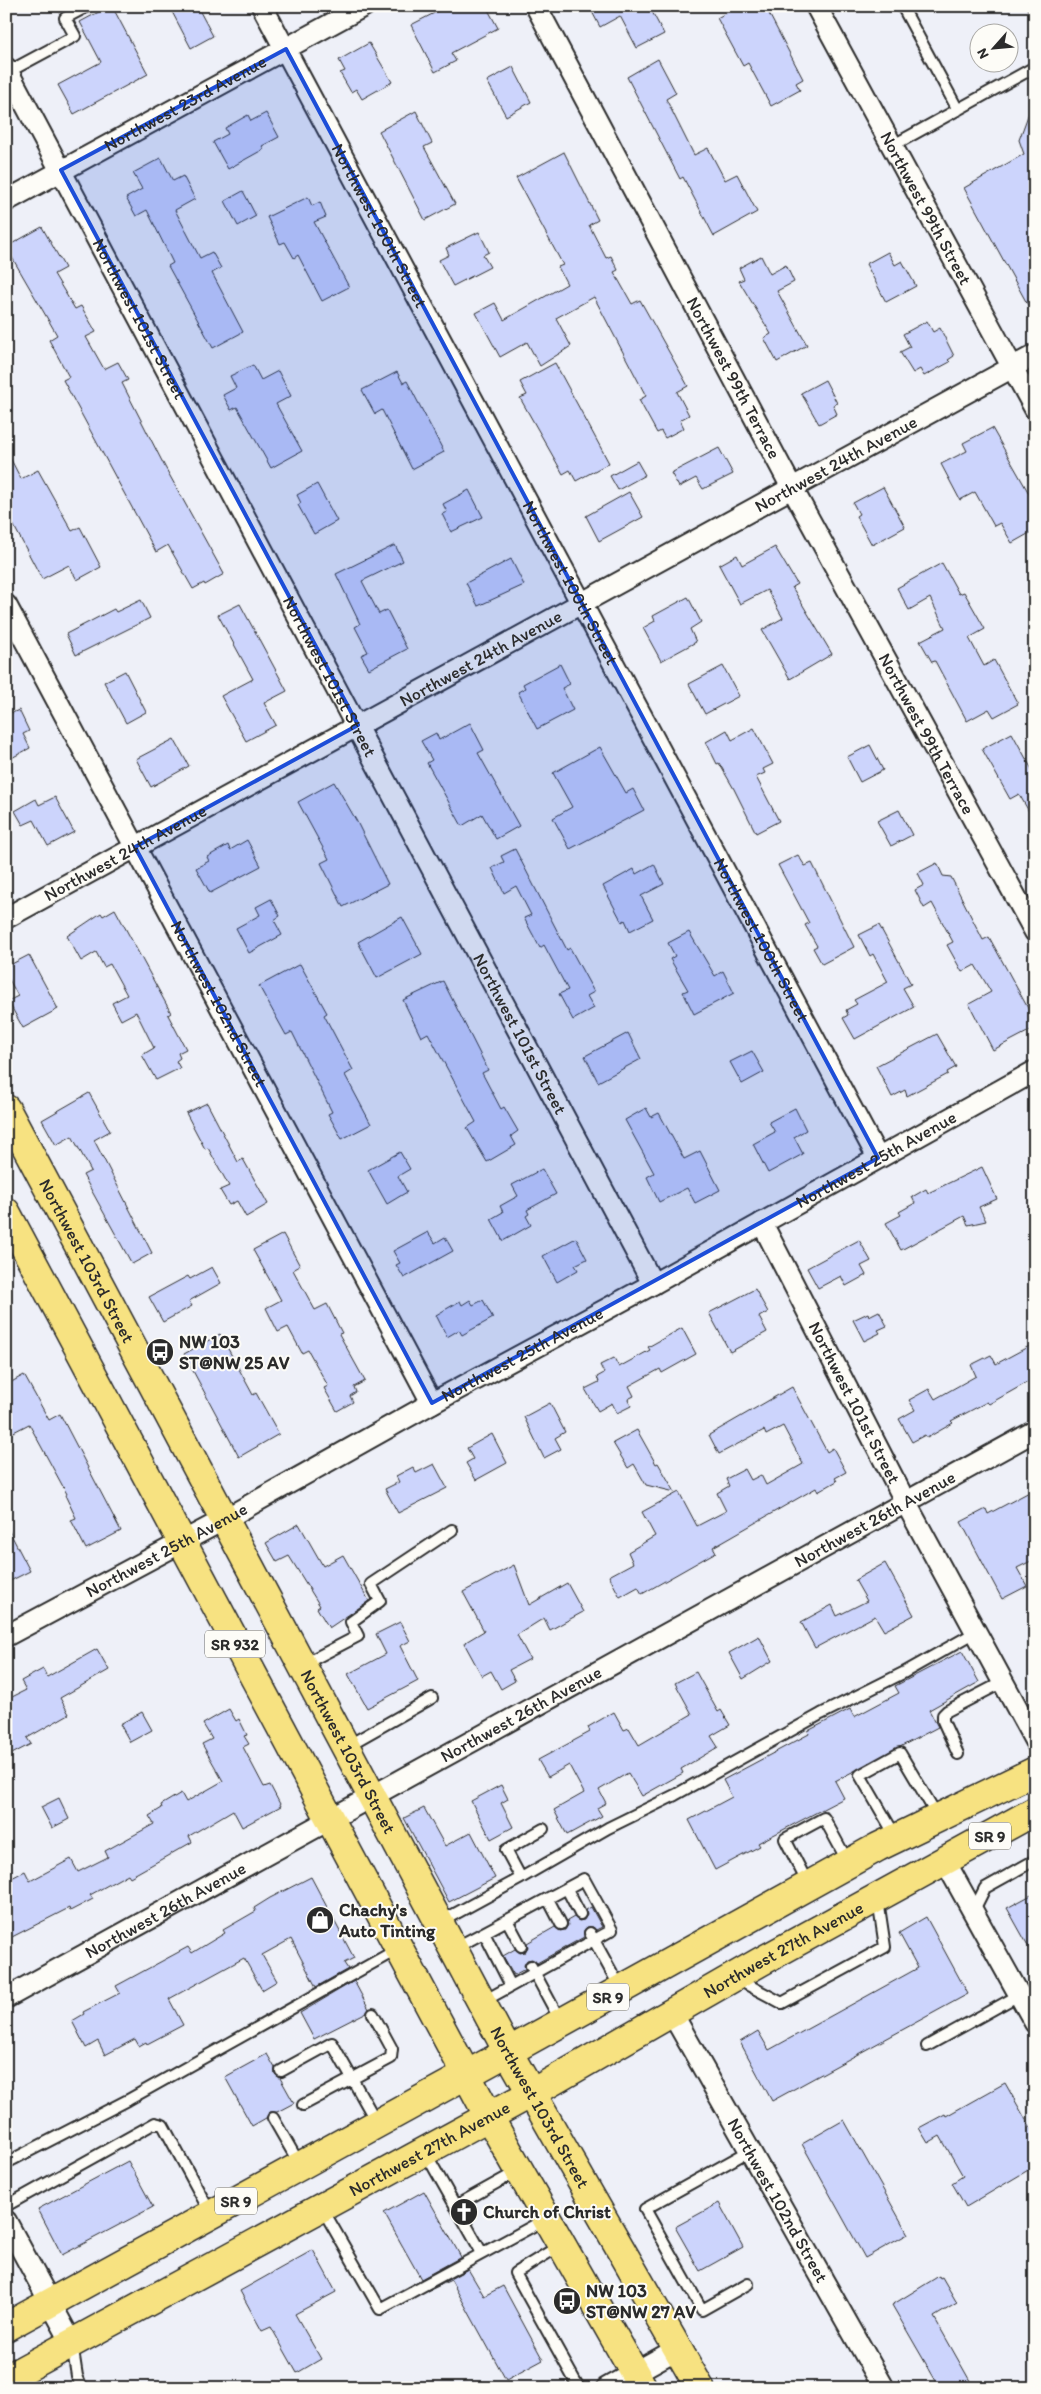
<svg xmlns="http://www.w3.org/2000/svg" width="1041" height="2394" viewBox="0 0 1041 2394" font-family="Itim,sans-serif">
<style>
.building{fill:#ccd4fc;stroke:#2b2b2b}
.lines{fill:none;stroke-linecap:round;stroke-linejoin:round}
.service-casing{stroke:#2b2b2b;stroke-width:14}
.minor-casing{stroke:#2b2b2b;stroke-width:24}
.primary-casing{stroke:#2b2b2b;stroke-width:31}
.service{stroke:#fdfcf7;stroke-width:10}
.minor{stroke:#fdfcf7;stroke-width:20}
.primary{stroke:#f7e281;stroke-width:28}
.marked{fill:#1d4ed8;fill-opacity:0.2;stroke:#1d4ed8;stroke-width:4;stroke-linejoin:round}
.labels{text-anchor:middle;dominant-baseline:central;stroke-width:4;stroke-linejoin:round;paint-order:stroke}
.shield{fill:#fdfcf7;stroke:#6a6a68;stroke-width:1}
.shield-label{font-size:16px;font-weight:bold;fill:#2b2b2b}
.street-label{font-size:18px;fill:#2b2b2b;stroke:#fdfcf7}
.poi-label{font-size:18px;font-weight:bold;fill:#2b2b2b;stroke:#fdfcf7;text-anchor:start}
</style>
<rect width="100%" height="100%" fill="#eef0f8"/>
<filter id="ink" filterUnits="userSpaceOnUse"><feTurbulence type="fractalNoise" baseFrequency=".02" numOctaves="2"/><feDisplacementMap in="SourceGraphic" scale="10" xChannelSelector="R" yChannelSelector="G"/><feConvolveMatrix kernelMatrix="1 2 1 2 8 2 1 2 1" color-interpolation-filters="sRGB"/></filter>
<g filter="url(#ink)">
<path class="building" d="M110 6H112L148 74 74 114 58 85 101 62 80 22Z
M169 6H197L213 36 191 48Z
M448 6H486L498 28 451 53 456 61 435 72 411 25Z
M589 6H649L664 34 637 48 620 16 600 27Z
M739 6H765L803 79 796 83 800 90 771 106 748 63 743 66 717 18Z
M369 43 392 82 362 99 356 89 351 92 340 73 345 71 339 60Z
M658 59 676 93 666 99 694 155 708 148 725 180 737 174 757 212 714 236 683 177 680 179 627 77Z
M513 67 531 102 506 116 487 81Z
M1033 102H1035V318L964 188 1024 154 1019 140Z
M416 111 432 143 424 147 455 204 425 220 379 131Z
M266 113 279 137 262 146 264 149 228 169 213 142 228 134 225 128 248 115 251 121Z
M564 152 598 220 589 225 606 258 611 256 618 270 614 272 632 304 640 300 688 386 677 392 689 415 680 420 684 428 665 438 661 431 657 433 639 400 646 396 594 297 556 318 571 346 540 366 527 342 500 357 476 313 495 303 504 320 567 284 558 267 563 265 516 178Z
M161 158 173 181 183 176 195 199 175 210 200 258 212 252 221 268 212 273 243 332 213 348 168 266 173 263 147 210 136 216 126 198 142 189 133 173Z
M243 191 256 216 238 226 225 201Z
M308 197 312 206 320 202 326 217 314 222 349 287 322 301 298 255 294 258 285 242 280 244 267 217Z
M42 227 65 268 54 274 75 309 81 306 96 332 86 337 104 369 118 362 128 380 122 383 165 467 224 574 205 585 204 583 193 589 168 545 156 552 63 380 69 377 49 340 57 335 6 247Z
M479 232 489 252 483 255 490 267 453 286 439 260 449 255 446 248Z
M888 252 895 265 902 261 916 286 886 302 866 264Z
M761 256 770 274 786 265 794 282 777 291 807 345 777 362 764 338 771 334 739 281 744 279 739 268Z
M927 321 933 332 940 328 954 356 948 360 950 362 924 376 920 369 913 373 900 352 910 347 903 334Z
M555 363 609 463 576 481 570 470 563 474 520 398 527 395 520 382Z
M253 365 261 380 278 371 291 396 276 404 302 451 271 468 237 407 231 410 223 395 236 388 230 376Z
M397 372 403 383 407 381 444 452 412 469 382 410 375 414 362 390Z
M825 380 837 403 833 405 837 414 819 424 801 393Z
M992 428 1035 504V530L1012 543 1000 523 994 526 975 492 960 500 941 464 967 451 963 443Z
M719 448 733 474 703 489 696 478 679 487 671 473Z
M6 450 21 479 38 470 72 531 80 527 101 567 77 580 69 565 42 579 6 511Z
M637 461 645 475 618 490 610 476Z
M317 484 337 521 314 534 298 505 301 503 297 495Z
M883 487 905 527 872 545 856 516 859 514 853 503Z
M469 490 483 517 451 532 442 514 447 512 443 504Z
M629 492 643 517 599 541 586 516Z
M395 545 403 561 362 581 379 614 387 610 407 649 369 669 361 655 368 652 355 627 360 624 336 574Z
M775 547 797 584 792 587 832 654 790 679 762 630 783 618 767 590 740 604 719 565 737 555 742 565Z
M511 559 524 585 478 606 466 583Z
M942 563 959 594 964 592 985 629 969 638 984 666 994 660 1018 704 994 717 989 709 967 721 935 661 932 662 920 641 945 628 930 598 909 610 897 588Z
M688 597 701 622 690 629 696 642 661 661 643 628 655 621 653 616Z
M141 600 150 618 76 655 66 634 114 609 116 612Z
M240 604 287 691 264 703 276 725 246 741 221 696 253 679 218 615Z
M560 664 570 684 562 688 573 710 537 729 518 692 525 688 523 684Z
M723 666 739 696 705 714 689 684Z
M125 671 146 712 126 723 104 682Z
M6 701 12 713 19 710 29 731 23 734 30 748 6 761Z
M470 723 484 750 478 753 519 826 496 839 482 814 462 826 427 763 432 760 421 741 436 733 439 740Z
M754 728 773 764 763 769 765 773 756 777 779 821 756 833 734 789 719 763 717 764 706 742 727 730 732 740Z
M1012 733 1035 775V822L1019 794 1010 799 982 749Z
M174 739 189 766 151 787 136 759Z
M870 745 883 770 860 782 847 757Z
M600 747 626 793 633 789 644 810 570 849 553 818 572 807 553 773Z
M334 782 356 820 388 884 343 907 321 863 329 859 298 802Z
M55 797 74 832 48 846 34 820 23 825 15 811 36 799 39 805Z
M899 810 912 835 891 846 877 821Z
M247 840 261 866 210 893 196 868 209 861 207 857 228 845 230 850Z
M515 849 567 950 570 948 594 992 587 996 594 1008 573 1020 559 994 568 990 544 945 540 948 524 918 531 915 516 886 504 893 492 868 504 862 501 856Z
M798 855 805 866 812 863 854 947 822 964 813 948 817 946 805 925 809 923 778 865Z
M937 863 943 876 951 877 983 940 989 937 1035 1021V1028L993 1050 969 1004 991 992 975 965 962 972 947 945 953 942 932 903 924 908 915 890 924 885 918 873Z
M654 864 664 884 641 896 653 919 630 931 625 920 622 922 603 886 634 869 636 874Z
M271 899 280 916 274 920 282 935 249 953 236 928 260 915 256 907Z
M115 909 171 1013 168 1015 186 1049 178 1053 180 1058 176 1061 180 1068 156 1080 142 1055 154 1048 136 1012 121 1020 112 1003 127 995 110 964 104 967 96 952 81 961 67 936 101 913 103 916Z
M402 917 422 954 377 978 358 942Z
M879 925 911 984 903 988 914 1007 855 1039 843 1018 848 1015 846 1010 857 1004 854 1000 888 982 873 954 870 956 859 935Z
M689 932 715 976 723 971 734 993 694 1014 683 992 688 990 670 959 675 956 668 943Z
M29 955 58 1009 23 1028 8 1001 18 996 6 974V967Z
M300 964 327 1013 324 1015 353 1070 345 1075 371 1124 342 1139 328 1114 332 1112 292 1032 286 1035 259 986Z
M443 981 488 1070 482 1073 501 1109 504 1107 518 1131 511 1136 516 1145 487 1162 467 1128 476 1122 428 1033 421 1037 403 1000Z
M628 1033 641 1059 598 1082 585 1056Z
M937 1034 956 1067 947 1072 948 1074 907 1096 905 1090 892 1097 876 1066Z
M752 1051 764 1072 742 1084 730 1062Z
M89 1093 110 1131 94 1140 152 1253 132 1264 83 1175 91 1171 72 1136 56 1145 42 1120Z
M207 1103 238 1162 243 1159 268 1204 246 1217 237 1201 229 1205 220 1190 229 1186 208 1148 205 1149 186 1113Z
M646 1108 651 1117 659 1113 684 1159 700 1151 720 1190 695 1203 687 1188 659 1202 647 1177 654 1173 625 1120Z
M795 1108 806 1130 794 1137 803 1154 768 1173 753 1144 775 1132 769 1122Z
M400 1152 410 1169 398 1176 407 1192 387 1204 368 1170Z
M982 1167 997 1199 979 1207 986 1221 968 1225 964 1216 901 1250 886 1223 901 1215 899 1212 915 1203 912 1197 926 1189 928 1193Z
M542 1169 556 1194 527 1210 529 1214 526 1216 531 1225 503 1241 491 1219 503 1212 500 1206 518 1196 512 1185Z
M428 1232 435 1243 445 1237 453 1251 404 1278 396 1265 400 1263 393 1251Z
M283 1234 300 1266 293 1270 315 1310 327 1304 342 1333 339 1334 365 1381 354 1387 356 1392 350 1396 353 1402 337 1411 324 1388 328 1386 308 1350 302 1353 288 1327 278 1332 266 1308 281 1300 253 1250Z
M576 1238 587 1259 575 1265 578 1270 557 1282 543 1256Z
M859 1240 871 1261 861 1266 866 1275 846 1286 841 1276 818 1288 807 1268Z
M212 1267 221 1283 189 1301 192 1306 163 1322 149 1297 188 1276 190 1279Z
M755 1289 768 1312 759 1317 767 1332 730 1352 709 1313Z
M470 1300 473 1305 483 1300 493 1318 462 1335 459 1330 447 1337 436 1315 460 1301 462 1305Z
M879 1311 887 1326 878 1330 880 1333 864 1341 853 1320 868 1313 869 1316Z
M682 1328 696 1354 662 1373 660 1369 629 1386 634 1396 628 1399 631 1406 617 1413 612 1403 598 1411 585 1389 599 1382 597 1377 604 1373 600 1365 614 1358 619 1367 650 1350 648 1347Z
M220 1334 253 1395 256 1393 279 1434 239 1457 184 1354Z
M1035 1343V1378L989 1404 987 1402 951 1421 953 1423 927 1438 925 1435 912 1442 899 1419 915 1410 909 1400 929 1389 935 1399 976 1376 971 1365 991 1355 996 1364Z
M24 1375 49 1420 60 1414 121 1531 86 1549 71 1520 76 1518 65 1495 67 1494 29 1424 6 1436V1385Z
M792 1387 827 1452 833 1448 846 1472 835 1478 837 1481 818 1492 816 1488 713 1547 716 1552 642 1594 638 1587 620 1597 609 1576 633 1563 628 1552 655 1536 642 1512 679 1492 697 1526 726 1511 717 1493 729 1486 726 1479 745 1469 751 1480 761 1475 766 1485 803 1464 783 1426 766 1435 764 1430 719 1454 709 1435Z
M550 1403 565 1432 555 1438 561 1449 544 1458 524 1417Z
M637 1430 656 1464 658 1463 675 1492 646 1485 634 1464 628 1468 613 1443Z
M492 1434 507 1463 476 1480 466 1463 473 1459 467 1448Z
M434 1464 447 1488 398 1513 385 1489 399 1482 396 1476 413 1467 416 1473Z
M1035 1489V1559L1017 1568 1027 1586 1002 1599 961 1522 986 1509 988 1514Z
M299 1524 323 1566 343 1555 369 1601 329 1628 317 1608 320 1606 289 1556 277 1562 266 1543Z
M6 1525 30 1571 6 1583Z
M885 1563 914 1615 884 1631 875 1616 815 1648 801 1622 832 1605 837 1616 867 1601 855 1580Z
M514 1565 529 1605 567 1583 583 1612 550 1630 544 1618 517 1635 530 1659 509 1670 515 1681 501 1689 491 1671 482 1676 464 1643 484 1631 463 1592Z
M400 1622 410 1641 400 1646 418 1681 367 1708 348 1674 386 1654 376 1634Z
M759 1636 772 1661 743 1679 729 1653Z
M97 1649 109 1670 60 1698 69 1714 27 1738 31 1744 6 1757V1700L26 1690 21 1681 43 1669 47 1677Z
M962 1651 979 1682 929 1710 938 1727 835 1781 844 1798 758 1843 760 1846 715 1870 689 1820 732 1797 723 1780 809 1734 808 1731 850 1709 854 1717 899 1693 895 1686Z
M696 1672 718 1712 721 1710 730 1725 711 1736 718 1747 681 1769 683 1773 642 1796 628 1773 599 1790 606 1803 597 1808 602 1816 567 1835 554 1810 584 1793 569 1765 548 1777 538 1760 590 1732 588 1727 614 1712 624 1730 629 1728 639 1745 692 1714 675 1683Z
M229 1709 236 1721 239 1719 247 1735 244 1736 249 1744 243 1747 264 1787 270 1785 281 1806 242 1827 233 1810 189 1836 192 1842 130 1877 128 1874 90 1895 93 1899 70 1911 69 1908 6 1940V1881L25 1871 30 1881 71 1859 78 1872 108 1857 105 1851 154 1824 149 1816 162 1808 161 1805 181 1793 186 1802 223 1781 202 1744 212 1739 203 1724Z
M142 1712 152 1730 130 1742 120 1724Z
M501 1785 508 1799 501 1803 513 1827 491 1839 471 1801Z
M59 1798 69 1819 52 1828 41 1807Z
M424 1808 445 1846 471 1832 495 1878 449 1902 404 1818Z
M311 1877 354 1958 344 1963 348 1969 316 1987 291 1939 262 1955 277 1981 262 1990 244 1958 169 1999 183 2025 147 2044 146 2042 139 2046 135 2039 105 2055 98 2041 86 2048 72 2021 84 2014 83 2012 120 1993 116 1986 188 1947 192 1953 225 1933 223 1930 256 1911 254 1908 270 1898Z
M1035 1893V1958L1007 1908Z
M591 1907 602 1927 596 1930 593 1927H587L584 1930V1937L537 1963 532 1959 527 1960 524 1965 525 1969 514 1975 503 1956 515 1949 520 1953 525 1952 528 1947 527 1943 555 1927 560 1931 565 1930 568 1925 567 1921 574 1917 579 1921 584 1920 587 1915 586 1910Z
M926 1917 968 1994 772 2101 740 2042 758 2031 769 2050 918 1968 899 1933Z
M354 1981 369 2009 367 2012 314 2039 300 2013Z
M267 2054 275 2068V2074L280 2078 294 2103 277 2112H270L266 2118 252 2126 225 2077Z
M1005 2083 1035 2136V2166L966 2207 952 2183 963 2176 940 2136 928 2143 919 2128 945 2114 946 2116Z
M844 2120 908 2234 865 2258 802 2144Z
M128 2161 153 2207 62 2255 38 2209Z
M424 2191 461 2257 421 2279 384 2213Z
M719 2203 743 2247 700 2271 675 2227Z
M313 2250 336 2292 295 2314 321 2359 297 2373 271 2327 262 2331 240 2291Z
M468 2269 484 2296 503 2286 543 2360 506 2380 451 2280 428 2291Z
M939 2276 940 2278 942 2277 957 2303 934 2317 974 2388H940L892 2305Z"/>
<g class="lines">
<defs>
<path id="service" d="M902 6 958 110
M1033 6 1035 9
M8 72 75 36 65 18 88 6
M892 146 1035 67
M304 1664 358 1636 351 1622 380 1601 371 1584 452 1530
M347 1746 432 1698
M958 1754 943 1721V1715L947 1711 1003 1682
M896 1837 860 1775 900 1753 938 1817
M521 1878 608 1828 675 1795 821 1714 905 1672 976 1632
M808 1884 785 1839 824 1818 848 1862
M567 1889 580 1914
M548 1899 561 1924
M973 1912 985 1888 1035 1860
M507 1920 521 1946
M440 1922 521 1878 506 1850 543 1829
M484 1933 511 1986
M590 1933 621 1989
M455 1948 584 1879 612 1930 482 2002
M531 1966 561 2022
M737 1979 782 2003 885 1947 878 1900
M927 2046 1019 1995
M281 2071 332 2043 377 2123
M303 2105 391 2058 392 2049 373 2014
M273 2118 300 2165
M425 2152 482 2253
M6 2163 128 2100 398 1949
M6 2206 155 2123 163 2125 211 2214
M455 2206 518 2171
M322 2208 380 2309 546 2219
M561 2245 515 2273 579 2388
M748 2284 702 2310 645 2209 751 2150
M72 2344 77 2376 82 2388"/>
<g id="minor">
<path id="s1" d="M262 6 878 1158"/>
<path id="s2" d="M536 6 792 488 1035 932"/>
<path id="s3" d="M816 6 1035 409"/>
<path id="s4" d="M6 68 653 1284"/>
<path id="s5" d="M6 201 364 6"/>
<path id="s6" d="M6 605 432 1403"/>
<path id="s7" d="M6 918 1035 355"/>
<path id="s8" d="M762 1223 906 1503 1035 1741"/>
<path id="s9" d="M6 1636 225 1519 432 1403 653 1284 1035 1071"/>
<path d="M945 1861 1035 2023"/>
<path id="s10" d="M6 1998 1035 1431"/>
<path id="s11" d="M672 2013 884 2388"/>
<path d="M6 2221 72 2343"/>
<path d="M607 2388 677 2349"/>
</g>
<g id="primary">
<path id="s12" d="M6 1109 508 2052 700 2388"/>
<path d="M6 1212 489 2117 643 2388"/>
<path d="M6 2327 508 2052 878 1847 1035 1771"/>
<path id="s13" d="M6 2379 532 2093 760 1962 1035 1811"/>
</g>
</defs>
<use href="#service" class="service-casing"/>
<use href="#minor" class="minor-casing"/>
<use href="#primary" class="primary-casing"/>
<use href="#service" class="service"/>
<use href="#minor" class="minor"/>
<use href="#primary" class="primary"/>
</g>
</g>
<path class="marked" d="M286 49 878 1158 432 1403 135 847 358 725 61 170Z"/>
<defs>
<symbol id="bus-disc" viewBox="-11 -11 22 22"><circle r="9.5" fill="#2b2b2b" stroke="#fdfcf7"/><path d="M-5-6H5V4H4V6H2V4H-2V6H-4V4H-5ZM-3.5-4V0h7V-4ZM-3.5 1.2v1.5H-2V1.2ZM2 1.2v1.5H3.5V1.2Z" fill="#fff"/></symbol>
<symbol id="shop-disc" viewBox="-11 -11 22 22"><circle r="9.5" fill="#2b2b2b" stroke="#fdfcf7"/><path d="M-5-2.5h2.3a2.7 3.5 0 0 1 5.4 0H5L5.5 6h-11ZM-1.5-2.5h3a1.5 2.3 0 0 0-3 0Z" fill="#fff"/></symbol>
<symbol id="church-disc" viewBox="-11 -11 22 22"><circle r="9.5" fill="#2b2b2b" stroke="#fdfcf7"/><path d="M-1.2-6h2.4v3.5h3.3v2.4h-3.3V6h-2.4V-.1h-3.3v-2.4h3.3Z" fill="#fff"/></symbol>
</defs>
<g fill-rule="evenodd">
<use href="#bus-disc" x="144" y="1336" width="32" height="32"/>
<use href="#shop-disc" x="304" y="1904" width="32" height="32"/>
<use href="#church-disc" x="448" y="2196" width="32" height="32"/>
<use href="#bus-disc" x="551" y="2285" width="32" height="32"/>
</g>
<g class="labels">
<g class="shield">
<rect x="205" y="1630.5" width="60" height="27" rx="4"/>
<rect x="969" y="1822.5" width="42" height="27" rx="4"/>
<rect x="587" y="1983.5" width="42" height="27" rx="4"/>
<rect x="215" y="2187.5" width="42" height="27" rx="4"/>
</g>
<g class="shield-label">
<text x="235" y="1644">SR 932</text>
<text x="990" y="1836">SR 9</text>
<text x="608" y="1997">SR 9</text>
<text x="236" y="2201">SR 9</text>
</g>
<g class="street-label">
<text stroke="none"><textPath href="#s5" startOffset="204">Northwest 23rd Avenue</textPath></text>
<text stroke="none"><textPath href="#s3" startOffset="230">Northwest 99th Street</textPath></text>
<text stroke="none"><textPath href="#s1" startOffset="249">Northwest 100th Street</textPath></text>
<text stroke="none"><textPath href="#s4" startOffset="284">Northwest 101st Street</textPath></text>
<text stroke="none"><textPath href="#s2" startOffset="421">Northwest 99th Terrace</textPath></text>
<text stroke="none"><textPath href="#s7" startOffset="946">Northwest 24th Avenue</textPath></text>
<text stroke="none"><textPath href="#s1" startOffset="654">Northwest 100th Street</textPath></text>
<text stroke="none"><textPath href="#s7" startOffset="541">Northwest 24th Avenue</textPath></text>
<text stroke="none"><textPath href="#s4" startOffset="689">Northwest 101st Street</textPath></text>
<text stroke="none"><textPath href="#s2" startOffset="826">Northwest 99th Terrace</textPath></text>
<text stroke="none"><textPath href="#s7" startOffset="136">Northwest 24th Avenue</textPath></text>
<text stroke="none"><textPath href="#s1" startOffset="1059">Northwest 100th Street</textPath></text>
<text stroke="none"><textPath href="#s6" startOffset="452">Northwest 102nd Street</textPath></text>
<text stroke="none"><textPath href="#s4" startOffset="1094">Northwest 101st Street</textPath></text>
<text stroke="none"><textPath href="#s9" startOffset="992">Northwest 25th Avenue</textPath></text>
<text stroke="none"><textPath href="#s12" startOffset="172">Northwest 103rd Street</textPath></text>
<text stroke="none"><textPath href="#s9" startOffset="588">Northwest 25th Avenue</textPath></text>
<text stroke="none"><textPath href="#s8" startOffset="202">Northwest 101st Street</textPath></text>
<text stroke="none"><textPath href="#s10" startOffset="992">Northwest 26th Avenue</textPath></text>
<text stroke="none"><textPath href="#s9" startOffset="182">Northwest 25th Avenue</textPath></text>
<text stroke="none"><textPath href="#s10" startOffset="588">Northwest 26th Avenue</textPath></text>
<text stroke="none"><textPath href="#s12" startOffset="728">Northwest 103rd Street</textPath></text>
<text stroke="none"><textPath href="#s10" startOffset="182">Northwest 26th Avenue</textPath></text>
<text stroke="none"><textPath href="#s13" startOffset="888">Northwest 27th Avenue</textPath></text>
<text stroke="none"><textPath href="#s12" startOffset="1132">Northwest 103rd Street</textPath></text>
<text stroke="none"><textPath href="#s13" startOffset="482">Northwest 27th Avenue</textPath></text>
<text stroke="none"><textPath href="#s11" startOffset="215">Northwest 102nd Street</textPath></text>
</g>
<g class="poi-label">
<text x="179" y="1342">NW 103<tspan x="179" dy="21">ST@NW 25 AV</tspan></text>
<text x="339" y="1910">Chachy's<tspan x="339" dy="21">Auto Tinting</tspan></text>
<text x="483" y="2212">Church of Christ</text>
<text x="586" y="2291">NW 103<tspan x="586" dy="21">ST@NW 27 AV</tspan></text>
</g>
</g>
<rect width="1041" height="2394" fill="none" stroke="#fdfcf7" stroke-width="25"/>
<rect x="12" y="12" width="1016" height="2369" fill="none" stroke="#2b2b2b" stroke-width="2" filter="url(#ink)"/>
<g transform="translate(994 48) rotate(243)"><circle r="24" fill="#fdfcf7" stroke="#a9a8a5"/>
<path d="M0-4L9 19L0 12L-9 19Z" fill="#2b2b2b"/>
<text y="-8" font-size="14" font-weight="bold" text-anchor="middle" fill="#2b2b2b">N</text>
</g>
</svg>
